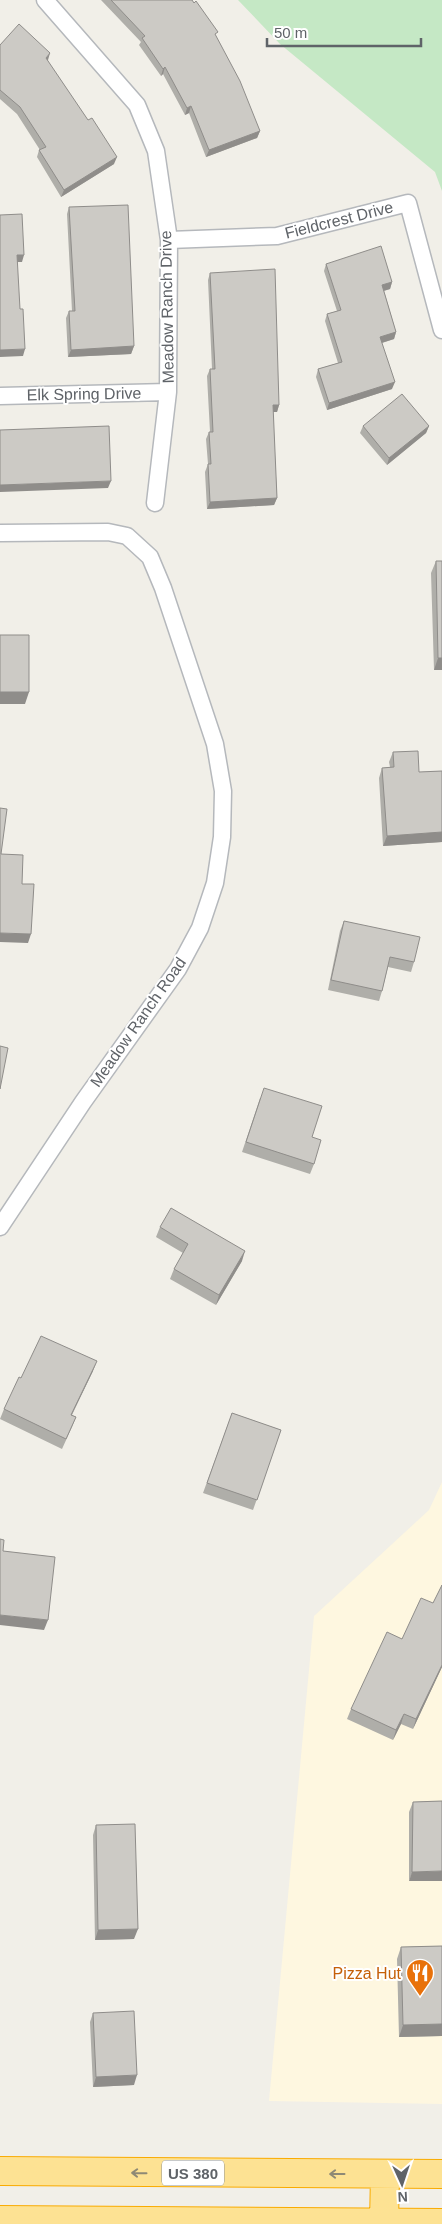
<svg xmlns="http://www.w3.org/2000/svg" width="442" height="2224" viewBox="0 0 442 2224" font-family="Helvetica,sans-serif">
<style>
.commercial{fill:#fef7e0}
.green{fill:#c5e8c5}
.lines{fill:none;stroke-linecap:round;stroke-linejoin:round}
.street-casing{stroke:#b5b8bc;stroke-width:19}
.highway-casing{stroke:#f9ab00;stroke-width:30}
.street{stroke:#fff;stroke-width:16}
.highway{stroke:#fde293;stroke-width:28}
.wall{fill:#afaea9}
.shaded-wall{fill:#8f8d8a}
.building{fill:#cccac5;stroke:#8f8d8a}
.oneway{stroke:#8e8975}
.labels{text-anchor:middle;dominant-baseline:central;stroke-width:4;stroke-linejoin:round;paint-order:stroke}
.shield{fill:#fff;stroke:#8f9295;stroke-width:1}
.shield-label{font-size:15px;font-weight:bold;fill:#5f6368}
.street-label{font-size:16px;fill:#5f6368;stroke:#fff}
.food-label{font-size:16px;fill:#c56008;stroke:#fff;text-anchor:end}
</style>
<rect width="100%" height="100%" fill="#f1efe8"/>
<path class="commercial" d="M442 1482V2104L269 2101 314 1616 429 1510Z"/>
<path class="green" d="M238 0H442V191L435 172 280 44Z"/>
<g class="lines">
<defs>
<path id="street" d="M45 0 137 105 156 151 169 240 168 392 155 503
M169 240 277 236 408 203 442 330
M0 396 168 392
M0 533 108 532 127 536 150 557 163 588 215 744 223 791 222 837 215 883 200 928 178 969 83 1102 0 1227"/>
<path id="highway" d="M0 2171 442 2174
M0 2220 442 2223
M384 2223 385 2174"/>
</defs>
<use href="#street" class="street-casing"/>
<use href="#highway" class="highway-casing"/>
<use href="#street" class="street"/>
<use href="#highway" class="highway"/>
</g>
<path class="wall" d="M101 0H192L216 36 260 131 257 138 206 157 189 113 185 115 163 74 161 76 139 45 141 42Z
M0 45 48 60H47L114 164 61 197 37 157 39 150H40L17 114 0 99Z
M69 207 134 346 131 354 68 357 66 318 69 311H72L67 214Z
M326 264 392 282 390 289 384 291 396 332 394 339 382 343 392 389 327 410 316 377 318 369 338 363 325 321 327 314 337 311 324 271Z
M210 273 279 405 277 412H273L277 498 274 505 207 509 205 472 208 464 206 439 209 432H210L207 376 210 369H212L208 280Z
M363 426H429L426 433 387 465 360 433Z
M436 561 442 670H434L431 573Z
M393 752 419 772 442 771V842L383 846 379 778 382 768 390 767 389 762Z
M344 921 414 962 411 972 388 967 382 991 379 1001 328 990 340 931Z
M260 1098 312 1137 314 1164 310 1174 242 1152Z
M160 1227 242 1261 216 1305 170 1279 174 1269 183 1253 156 1237Z
M93 1371 72 1415 76 1417 72 1427 62 1449 0 1419 4 1409 21 1378Z
M232 1413 281 1430 253 1510 203 1493Z
M442 1585V1667L413 1729 401 1724 393 1740 347 1719 351 1709 402 1639 433 1603Z
M442 1801 409 1881V1812L413 1802Z
M96 1825 134 1939 95 1940 93 1835Z
M442 1946V2036L399 2037 397 1959 401 1947Z
M93 2013 134 2085 93 2087 90 2022Z"/>
<path class="shaded-wall" d="M50 53 48 60 43 65 46 58Z
M165 67 163 74 161 76 163 69Z
M191 106 189 113 185 115 187 108Z
M260 131 257 138 206 157 209 150Z
M117 157 114 164 61 197 64 190Z
M17 255H24L22 262H15Z
M392 282 390 289 379 292 382 285Z
M396 332 394 339 378 344 380 337Z
M134 346 131 354 68 357 71 350Z
M25 349 23 356 0 357V350Z
M395 382 392 389 327 410 329 403Z
M273 405H279L277 412H271Z
M429 426 426 433 387 465 389 458Z
M111 481 108 488 0 492V485Z
M277 498 274 505 207 509 210 502Z
M438 658H442V670H434Z
M0 692H29L25 704H0Z
M442 832V842L383 846 387 836Z
M0 933 31 934 28 943 0 942Z
M245 1251 242 1261 216 1305 219 1295Z
M97 1361 93 1371 67 1424 71 1415Z
M0 1615 48 1620 44 1630 0 1625Z
M442 1665V1667L413 1729 416 1719Z
M404 1714 401 1724 393 1740 396 1730Z
M442 1871V1881H409L412 1872Z
M138 1929 134 1939 95 1940 98 1930Z
M442 2024V2036L399 2037 403 2025Z
M137 2075 134 2085 93 2087 96 2077Z"/>
<path class="building" d="M111 0H192L194 3 196 1 218 32 215 34 240 81 260 131 209 150 191 106 187 108 165 67 163 69 142 38 145 36Z
M19 24 50 53 46 58 88 120 92 118 117 157 64 190 39 150 46 147 20 107 0 90V45Z
M128 205 134 346 71 350 69 311H75L69 207Z
M22 214 24 255H17L20 309H23L25 349 0 350V215Z
M381 246 392 282 382 285 396 332 380 337 395 382 329 403 318 369 342 362 327 314 341 310 326 264Z
M275 269 279 405H273L277 498 210 502 208 464H211L209 432H213L210 369H215L210 273Z
M402 394 429 426 389 458 363 426Z
M109 426 111 481 0 485V430Z
M436 561H442V658H438Z
M0 635H29V692H0Z
M418 751 419 772 442 771V832L387 836 382 768 394 767 393 752Z
M0 808 7 809 1 854 23 855 22 884H34L31 934 0 933Z
M344 921 420 937 414 962 390 957 382 991 331 980Z
M0 1046 8 1048 0 1089Z
M264 1088 322 1106 312 1137 321 1140 314 1164 246 1142Z
M171 1208 245 1251 219 1295 174 1269 188 1244 160 1227Z
M41 1336 97 1361 71 1415 76 1417 66 1439 4 1409 19 1377 21 1378Z
M232 1413 281 1430 257 1500 207 1483Z
M0 1539 4 1540 3 1551 55 1557 48 1620 0 1615Z
M442 1585V1665L416 1719 404 1714 396 1730 351 1709 387 1632 402 1639 421 1598 433 1603Z
M442 1801V1871L412 1872 413 1802Z
M135 1824 138 1929 98 1930 96 1825Z
M442 1946V2024L403 2025 401 1947Z
M134 2011 137 2075 96 2077 93 2013Z"/>
<defs><path id="oneway-shaft" d="M-6 0H5M1.5-3L5.5 0L1.5 3" fill="none" stroke-width="1.6" stroke-linecap="round" stroke-linejoin="round" transform="scale(1.25)"/></defs>
<g class="oneway">
<use href="#oneway-shaft" transform="translate(139 2173) rotate(-179)"/>
<use href="#oneway-shaft" transform="translate(337 2174) rotate(-180)"/>
</g>
<defs>
<symbol id="restaurant-pin" viewBox="-11 -11 22 30"><path d="M0 17L-7.5 6A9.5 9.5 0 1 1 7.5 6Z" fill="#e8710a" stroke="#fff"/><path d="M-5-6h1v4h1v-4h1v4h1v-4h1v5L-1.5 .5V6h-2V.5L-5-1ZM5-6V6H3V1.5H1.5Q1.5-4 5-6Z" fill="#fff"/></symbol>
</defs>
<g fill-rule="evenodd">
<use href="#restaurant-pin" x="404" y="1957" width="32" height="43"/>
</g>
<g class="labels">
<rect class="shield" x="162" y="2160.5" width="62" height="25" rx="4"/>
<g class="shield-label">
<text x="193" y="2173">US 380</text>
</g>
<g class="street-label">
<text transform="translate(339 220) rotate(-14)">Fieldcrest Drive</text>
<text transform="translate(167 307) rotate(-91)">Meadow Ranch Drive</text>
<text transform="translate(84 394) rotate(-1)">Elk Spring Drive</text>
<text transform="translate(138 1022) rotate(-55)">Meadow Ranch Road</text>
</g>
<g class="food-label">
<text x="401" y="1973">Pizza Hut</text>
</g>
</g>
<g transform="translate(402 2184) rotate(177)" stroke="#ffffff" stroke-width="4" paint-order="stroke">
<path d="M0-4L9 19L0 12L-9 19Z" fill="#5f6368"/>
<text y="-8" font-size="14" font-weight="bold" text-anchor="middle" fill="#5f6368">N</text>
</g>
<path d="M267 38v8h154v-8" fill="none" stroke="#5f6368" stroke-width="2.5"/>
<text x="274" y="38" font-size="15" fill="#5f6368" stroke="#ffffff" stroke-width="4" paint-order="stroke">50 m</text>
</svg>
